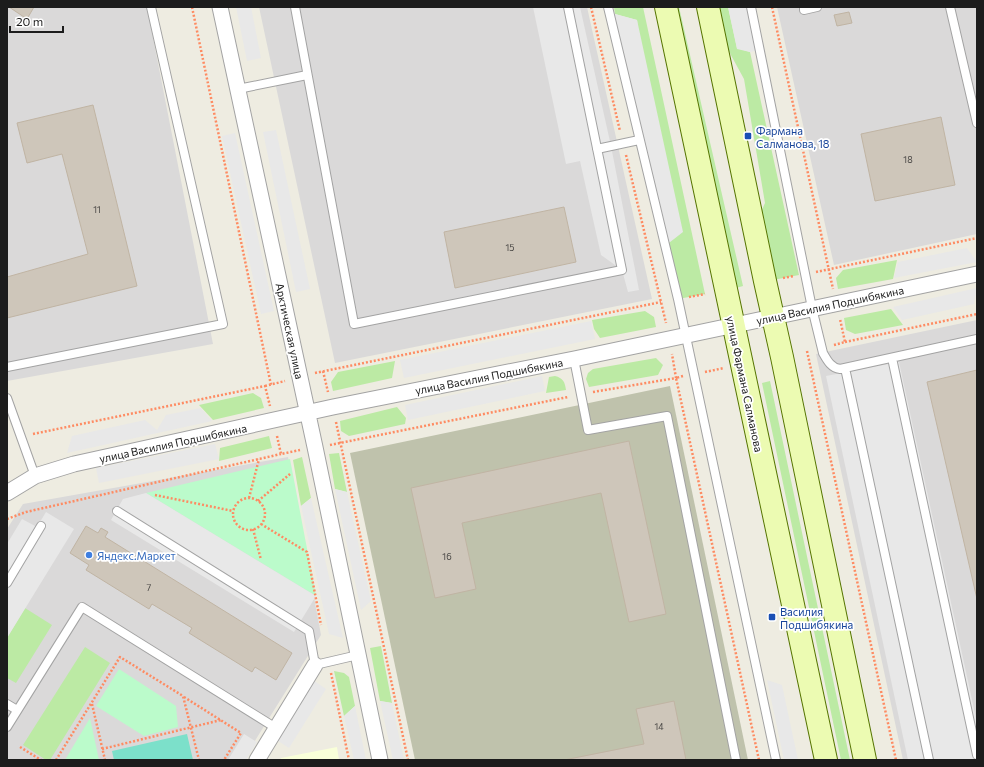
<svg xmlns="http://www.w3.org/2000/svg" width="984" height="767" viewBox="0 0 984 767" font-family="Commissioner,sans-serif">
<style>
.residential{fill:#dad9d9}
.education{fill:#f9ffd9}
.construction{fill:#bfc2ac}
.grass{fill:#bceaa4}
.park{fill:#bbfbcb}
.pitch{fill:#7ce0ca}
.parking{fill:#e8e8e8}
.building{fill:#cec6ba;stroke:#c0b4a3}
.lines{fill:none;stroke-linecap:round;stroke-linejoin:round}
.lane-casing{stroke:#a3a3a3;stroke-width:10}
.street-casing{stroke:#a3a3a3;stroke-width:17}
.secondary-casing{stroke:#557401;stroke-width:24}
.path{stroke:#fe8b62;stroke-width:2.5;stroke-dasharray:2 2;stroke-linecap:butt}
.lane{stroke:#fff;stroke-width:8}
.street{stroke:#fff;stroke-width:15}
.secondary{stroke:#ecfbb2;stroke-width:22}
.transit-dot{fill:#1a4fb4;stroke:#fff;stroke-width:1.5}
.shop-dot{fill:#3f7fe0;stroke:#fff;stroke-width:1.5}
.labels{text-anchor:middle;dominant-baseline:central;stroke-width:3.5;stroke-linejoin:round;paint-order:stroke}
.number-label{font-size:9px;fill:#484644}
.transit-label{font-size:11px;fill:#164399;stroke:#fff;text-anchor:start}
.street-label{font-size:11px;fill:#1c1c1c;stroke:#fff}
.shop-label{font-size:11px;fill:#366cbe;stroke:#fff;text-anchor:start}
</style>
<rect width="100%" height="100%" fill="#eeece1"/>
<path class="residential" d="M7 7H147L213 344 7 381Z
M259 7H587L652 299 335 363Z
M777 7H977V234L834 265Z
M977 320V760H903L816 354Z
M288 457 321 635 243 760H7V529L23 504Z"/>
<path class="education" d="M337 747 339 760H280L281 758Z"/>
<path class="construction" d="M670 386 748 760H415L350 453Z"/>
<path class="grass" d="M614 7H643L705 294 678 299 665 246 637 20 615 14Z
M672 7H679L743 286 736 288Z
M717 7H728L737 48 750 52 799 275 773 280 760 214 765 203 744 79 726 46Z
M897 260 893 279 838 289 836 278 843 270Z
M891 309 903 325 855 334 846 330 844 318Z
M645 311 654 317 656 327 600 338 594 329 592 320Z
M656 358 663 365 658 375 589 387 586 379 588 373 593 369Z
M395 361 392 378 333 391 331 382 338 372Z
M555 376C563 378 565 382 566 390L546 393 549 377Z
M770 381 850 760H841L762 383Z
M253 393 261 398 264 408 213 420 199 405Z
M397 407 406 418 405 424 349 436 341 431 340 421Z
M269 436 272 448 219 461 220 448Z
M339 453 347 492 335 489 329 454Z
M302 457 311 498 301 506 293 460Z
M25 608 52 625 16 683 7 678V638Z
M381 646 392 703 380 701 370 648Z
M85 647 110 663 50 760H46L23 745Z
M334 671 344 673 349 677 355 706 344 716Z"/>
<path class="park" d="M290 459 316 596 146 493Z
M119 669 176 706 178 727 144 736 96 706Z
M90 718 99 760H65Z"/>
<path class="pitch" d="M187 734 193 760H114L112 751Z"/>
<path class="parking" d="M236 7H251L261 58 247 61Z
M533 7H580L611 146 639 290 628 292 622 270 601 255 580 161 566 164Z
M728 7H751L760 50 750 52 737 49Z
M615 14 637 20 683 232 665 246 610 16Z
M276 130 310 289 296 292 263 132Z
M235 133 274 311 261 314 222 136Z
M967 248 977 262 894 278 898 262Z
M977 288 974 304 902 320 893 307Z
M591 321 595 339 404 378 400 360Z
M899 362 977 723V760H908L826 376Z
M542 376 545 391 408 420 405 405Z
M201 408 212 421 67 453 72 436 145 420 157 430 166 415Z
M215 444 219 459 99 483 96 468Z
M335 489 347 492 371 601 361 610Z
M146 493 316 596 294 632 111 520 123 499Z
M311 498 343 638 329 634 301 506Z
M46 512 74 529 7 638V544L22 519 37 527Z
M313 680 326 689 289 748 275 739Z
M767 680 782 685 798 760H784Z
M380 701 392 703 404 760H393Z
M355 706 366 760H354L344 716Z
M244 734 257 742 246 760H228Z"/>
<path class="building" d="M9 7H34L27 19Z
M849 12 852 23 837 26 834 15Z
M93 105 137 286 7 318V277L88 254 62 154 27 163 17 123Z
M941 117 955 185 875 201 861 134Z
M564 207 576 262 455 288 444 232Z
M977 370V599L927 382Z
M629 441 666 614 629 622 601 493 462 523 476 589 435 598 411 488Z
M86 526 98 533 101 528 108 532 105 537 292 653 276 680 255 667 252 672 189 633 192 628 152 604 149 609 86 570 89 565 70 553Z
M674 701 686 760H564L644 744 636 709Z"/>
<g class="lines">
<defs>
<path id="lane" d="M295 7 354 324 622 270 568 7
M608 7 678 299 776 760
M751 7 812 308 823 353C827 360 831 368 840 369L977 339
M804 7V10L817 7
M950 7 977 123
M238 89 307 75
M597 149 639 140
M892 358 977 755
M574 359 588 430 667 416 736 760
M7 367 223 324 151 7
M845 368 929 760
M7 398 35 476
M117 511 309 631 315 665 358 655
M7 583 41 526
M7 704 17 710
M7 727 82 607 276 728"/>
<path id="street" d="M220 7 315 447 380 760
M7 493 35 476 74 464 333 407 574 359 977 274
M257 760 315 665"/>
<path id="secondary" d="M666 7 826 760
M708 7 765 281 782 357 865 760"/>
</defs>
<use href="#lane" class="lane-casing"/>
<use href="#street" class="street-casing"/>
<use href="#secondary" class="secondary-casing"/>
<path class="path" d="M192 7 271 385
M591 7 620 131
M772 7 833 289
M626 155 666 323
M816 272 977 238
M783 278 794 276
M689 297 705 294
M845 342 977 314
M834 345 845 342 840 319
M807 351 896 760
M323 371 328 392
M705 372 724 368
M315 373 661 302
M683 376 676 378 759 760
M265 386 285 381
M593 392 676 378 672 354
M336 422 408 760
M33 434 265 386 270 406
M277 436 281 454 300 450
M330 445 568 397
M155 495 233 511
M249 498 259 459
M233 514a16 16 0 1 1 32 0a16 16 0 1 1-32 0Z
M258 501 290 474
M7 519 26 512 281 454
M261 524 307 552 321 625
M253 529 261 560
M331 673 349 760
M184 697 241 733 224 760
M92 704 105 760
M20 747 41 760
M102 749 221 720
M56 760 120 657 183 696 199 760"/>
<use href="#lane" class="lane"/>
<use href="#street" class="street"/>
<use href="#secondary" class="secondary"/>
</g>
<g class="transit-dot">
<rect x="744" y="132" width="8" height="8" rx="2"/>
<rect x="768" y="613" width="8" height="8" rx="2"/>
</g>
<circle class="shop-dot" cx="89" cy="555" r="4"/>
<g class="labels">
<g class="number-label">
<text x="908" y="159">18</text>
<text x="97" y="209">11</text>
<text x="510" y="247">15</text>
<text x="447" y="556">16</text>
<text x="149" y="587">7</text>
<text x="659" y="726">14</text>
</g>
<g class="transit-label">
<text x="756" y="130">Фармана<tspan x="756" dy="13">Салманова, 18</tspan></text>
<text x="780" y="611">Василия<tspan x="780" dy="13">Подшибякина</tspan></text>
</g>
<g class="street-label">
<text transform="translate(830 305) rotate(-12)">улица Василия Подшибякина</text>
<text transform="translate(290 331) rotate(78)">Арктическая улица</text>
<text transform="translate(489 376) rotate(-11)">улица Василия Подшибякина</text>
<text transform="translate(745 384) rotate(78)">улица Фармана Салманова</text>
<text transform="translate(173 443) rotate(-12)">улица Василия Подшибякина</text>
</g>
<g class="shop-label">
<text x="97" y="555">Яндекс.Маркет</text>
</g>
</g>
<rect width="984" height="767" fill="none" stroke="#1c1c1c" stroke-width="16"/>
<path d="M10 26v6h53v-6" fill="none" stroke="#1c1c1c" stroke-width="2"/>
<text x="16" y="26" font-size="12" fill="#1c1c1c" stroke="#ffffff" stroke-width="3" paint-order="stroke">20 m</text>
</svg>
